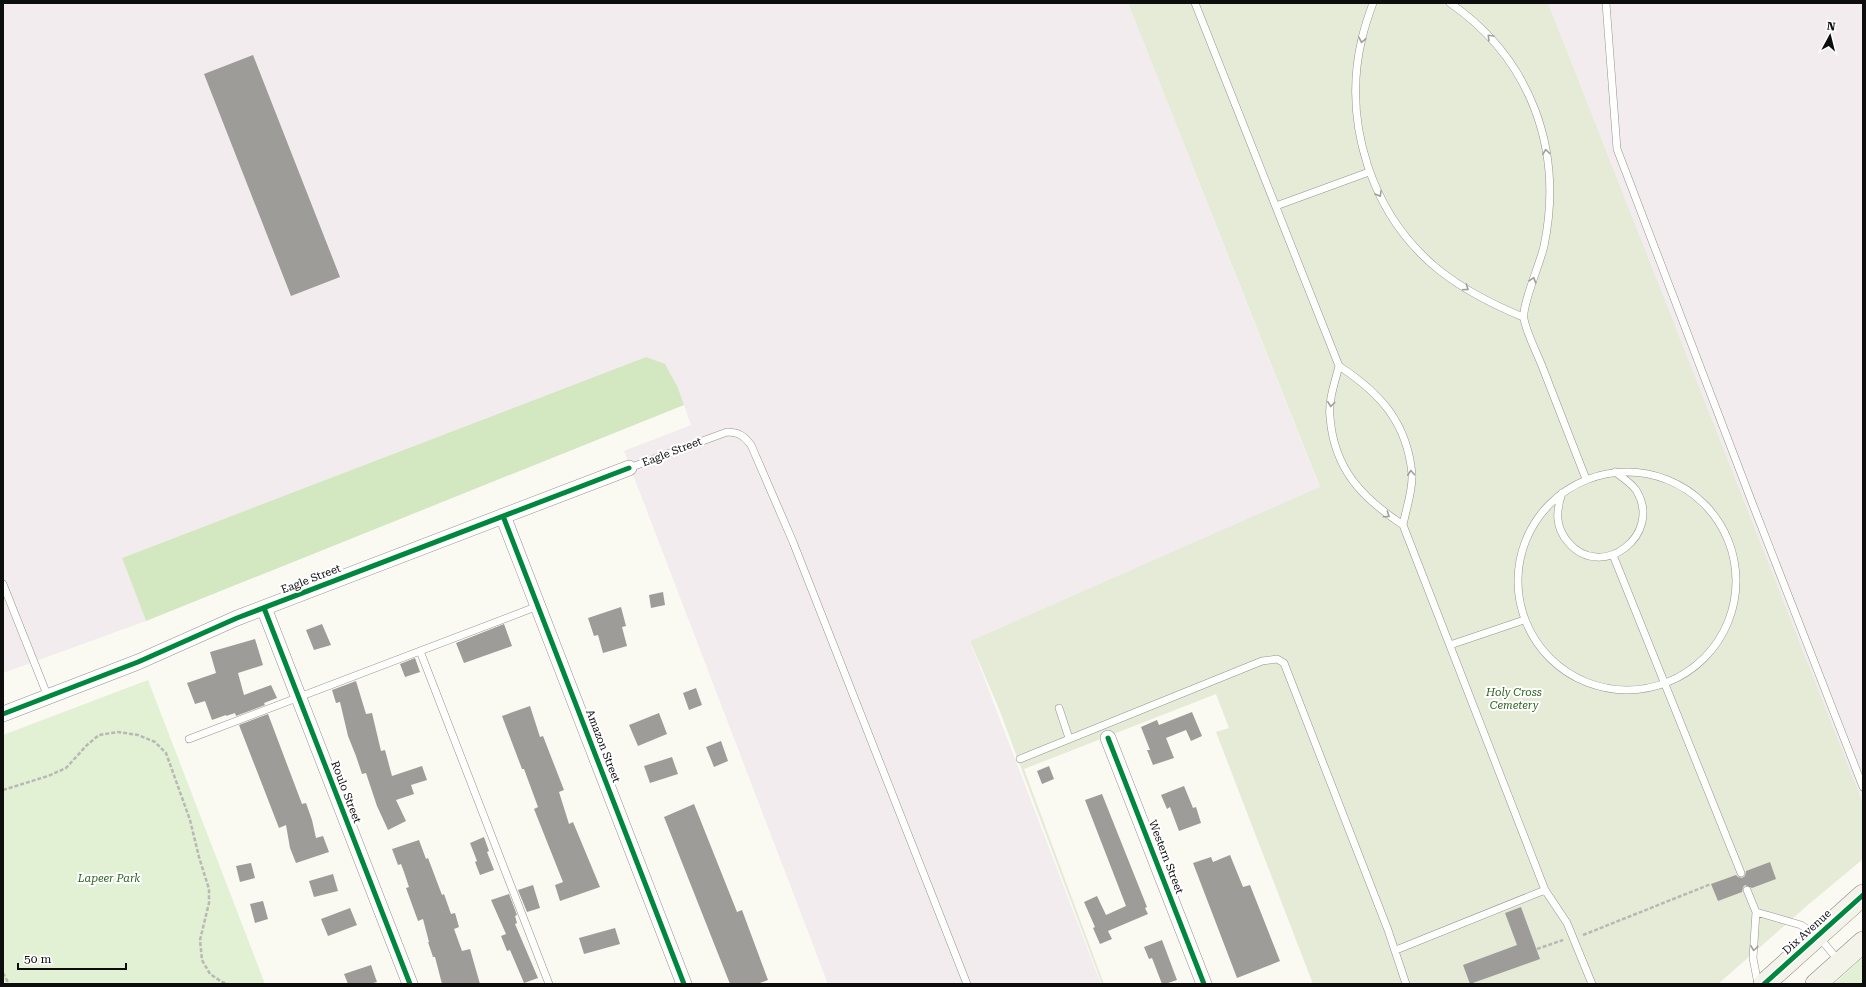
<svg xmlns="http://www.w3.org/2000/svg" width="1866" height="987" viewBox="0 0 1866 987" font-family="'Roboto Serif',serif">
<style>
.industrial{fill:#f2ecef}
.green{fill:#e2f0d3}
.forest{fill:#d3e7c1}
.cemetery{fill:#e5ebd6}
.building{fill:#9e9c98}
.lines{fill:none;stroke-linecap:round;stroke-linejoin:round}
.lane-casing{stroke:#949390;stroke-width:8}
.street-casing{stroke:#949390;stroke-width:16}
.secondary-casing{stroke:#8a8a87;stroke-width:22}
.path{stroke:#b8b8b6;stroke-width:2.5;stroke-dasharray:4 2;stroke-linecap:butt}
.lane{stroke:#fefefd;stroke-width:7}
.street{stroke:#fefefd;stroke-width:15}
.secondary{stroke:#f4f3ea;stroke-width:21}
.cycleway-casing{stroke:#fff;stroke-width:8}
.cycleway{stroke:#00873e;stroke-width:5}
.oneway{stroke:#9e9e9d}
.labels{text-anchor:middle;dominant-baseline:central;stroke-width:4;stroke-linejoin:round;paint-order:stroke}
.street-label{font-size:11px;fill:#0d0d0d;stroke:#fff}
.park-label{font-size:11px;font-style:italic;fill:#2b6320;stroke:#fff}
</style>
<rect width="100%" height="100%" fill="#faf9f2"/>
<path class="industrial" d="M3 3H1128L1320 488 970 641 1101 984H828L624 451 691 425 678 388 646 357 122 558 146 621 3 673Z
M1548 3H1863V803Z"/>
<path class="green" d="M148 680 265 984H3V735Z
M1863 957V984H1834Z"/>
<path class="forest" d="M646 357 665 364 678 388 684 405 146 621 122 558Z"/>
<path class="cemetery" d="M1128 3H1548L1863 803V859L1809 904 1718 984H1313L1216 732 1229 728 1216 694 1024 769 1104 984H1102L999 709 970 641 1320 487Z"/>
<path class="building" d="M253 55 340 277 291 296 204 74Z
M663 592 665 605 651 608 649 595Z
M621 607 626 626 622 627 627 646 603 653 598 635 594 636 588 618Z
M322 624 331 645 314 650 306 630Z
M504 624 512 646 464 663 456 643Z
M255 639 263 665 238 673 244 695 271 685 277 698 264 703 265 705 236 716 235 713 226 716V715L212 720 205 701 195 704 187 683 216 673 210 652Z
M415 658 420 672 405 677 400 664Z
M356 681 366 714 372 713 381 751 385 750 392 776 422 766 427 780 411 785 414 794 396 800 406 821 388 830 377 806 366 773 362 774 356 756 348 736 340 702 336 703 332 690Z
M696 688 702 705 689 710 683 693Z
M530 706 540 737 543 736 564 790 559 792 569 824 573 822 600 887 560 901 555 885 563 882 534 809 538 807 524 769H522L502 716Z
M1192 712 1202 736 1191 741 1186 730 1166 738 1174 758 1153 765 1147 750H1150L1141 727 1157 720 1159 725Z
M659 713 667 734 638 746 629 725Z
M268 714 302 804 306 803 312 820 316 838 323 836 329 852 296 863 290 848 286 825 279 828 239 725Z
M721 741 728 761 714 767 706 747Z
M672 757 678 774 650 783 644 766Z
M1049 766 1054 779 1042 784 1037 771Z
M1184 786 1193 808 1196 807 1201 823 1179 831 1170 807 1167 809 1161 795Z
M1102 794 1147 907 1145 908 1148 914 1108 931 1112 939 1100 944 1093 928 1095 927 1084 902 1097 896 1106 915 1126 906 1085 800Z
M694 804 737 912 742 910 768 980 757 984H730L664 817Z
M484 837 489 851 487 852 494 870 480 875 475 862 477 861 470 843Z
M419 840 426 859 428 858 442 895 444 894 451 914 455 913 459 927 454 929 462 951 470 949 480 984H442L435 957H433L428 942H429L423 919 418 921 406 888 409 887 404 872 401 864 398 865 392 849Z
M1230 855 1243 887 1250 885 1280 961 1237 978 1193 863 1211 857 1213 862Z
M1770 862 1776 879 1752 888 1745 885 1743 887 1742 892 1718 901 1711 884 1736 875 1738 877 1742 878 1745 876 1746 871Z
M251 863 255 878 240 882 236 866Z
M333 874 338 891 314 897 309 881Z
M533 885 540 908 527 912 518 890Z
M509 894 517 915 515 916 517 923 515 924 538 978 524 983 510 950 507 951 501 936 506 934 491 900Z
M263 901 268 919 255 923 250 904Z
M1521 907 1540 959 1470 984 1463 965 1517 945 1505 913Z
M350 908 357 925 328 936 321 919Z
M615 928 620 944 584 954 579 938Z
M1162 940 1177 980 1165 984H1162L1152 958 1149 959 1144 947Z
M371 965 377 982 369 984H348L344 974Z"/>
<g class="lines">
<defs>
<path id="lane" d="M1195 3 1339 366C1380 393 1407 422 1412 474 1413 490 1406 509 1403 525L1545 890 1567 923 1592 984
M1373 3C1369 14 1365 26 1362 38 1342 122 1371 215 1439 270 1464 290 1494 305 1523 317
M1450 3C1531 59 1564 150 1544 246 1541 261 1521 307 1524 319 1527 334 1536 351 1542 366 1557 404 1571 441 1586 479
M1606 3 1617 149 1753 505 1863 787
M1276 206 1369 172
M1339 366C1335 382 1328 401 1330 417 1334 469 1362 498 1403 525
M629 468 727 432C739 432 744 436 751 445L793 542 967 984
M1518 581a109 109 0 1 1 218 0a109 109 0 1 1-218 0Z
M1562 493C1556 511 1555 527 1568 542 1601 582 1664 535 1636 490 1631 483 1622 477 1615 472
M1613 555 1741 873
M3 584 48 697
M1450 645 1524 620
M420 651 549 984
M1059 708 1069 738
M189 739 538 606
M1020 759 1262 661 1277 659 1284 663 1388 930 1406 984
M1747 890 1756 912 1753 958 1758 984
M1756 912 1801 925 1818 936 1839 961
M1396 950 1545 890"/>
<path id="street" d="M503 516 684 984
M264 608 410 984
M3 714 138 662 237 618 629 468
M1108 738 1204 984"/>
<path id="secondary" d="M1764 984 1863 895
M1816 984 1863 942"/>
</defs>
<use href="#lane" class="lane-casing"/>
<use href="#street" class="street-casing"/>
<use href="#secondary" class="secondary-casing"/>
<path class="path" d="M3 790 48 776 66 768 87 745 99 735 118 732 138 735 155 742 166 753 190 820 199 857 209 889V903L200 940 202 960 210 974 222 982 228 984
M1583 935 1711 884
M1537 949 1563 940
M3 973 9 984"/>
<use href="#lane" class="lane"/>
<use href="#street" class="street"/>
<use href="#secondary" class="secondary"/>
<defs>
<path id="cycleway" d="M503 516 684 984
M264 608 410 984
M3 714 138 662 237 618 629 468
M1108 738 1204 984
M1764 984 1863 895"/>
</defs>
<use href="#cycleway" class="cycleway-casing"/>
<use href="#cycleway" class="cycleway"/>
</g>
<defs><path id="oneway-chevron" d="M-2-3.5L2.5 0L-2 3.5" fill="none" stroke-width="1.6" stroke-linecap="round" stroke-linejoin="round"/></defs>
<g class="oneway">
<use href="#oneway-chevron" transform="translate(1490 37) rotate(-134)"/>
<use href="#oneway-chevron" transform="translate(1362 40) rotate(102)"/>
<use href="#oneway-chevron" transform="translate(1546 152) rotate(-98)"/>
<use href="#oneway-chevron" transform="translate(1379 194) rotate(60)"/>
<use href="#oneway-chevron" transform="translate(1533 280) rotate(-73)"/>
<use href="#oneway-chevron" transform="translate(1466 288) rotate(34)"/>
<use href="#oneway-chevron" transform="translate(1331 404) rotate(97)"/>
<use href="#oneway-chevron" transform="translate(1411 473) rotate(-94)"/>
<use href="#oneway-chevron" transform="translate(1387 515) rotate(34)"/>
<use href="#oneway-chevron" transform="translate(1754 948) rotate(97)"/>
</g>
<g class="labels">
<g class="street-label">
<text transform="translate(672 452) rotate(-21)">Eagle Street</text>
<text transform="translate(311 579) rotate(-21)">Eagle Street</text>
<text transform="translate(603 746) rotate(69)">Amazon Street</text>
<text transform="translate(346 792) rotate(69)">Roulo Street</text>
<text transform="translate(1166 857) rotate(69)">Western Street</text>
<text transform="translate(1807 932) rotate(-42)">Dix Avenue</text>
</g>
<g class="park-label">
<text x="1514" y="692">Holy Cross<tspan x="1514" dy="13">Cemetery</tspan></text>
<text x="109" y="878">Lapeer Park</text>
</g>
</g>
<rect width="1866" height="987" fill="none" stroke="#0d0d0d" stroke-width="8"/>
<g transform="translate(1830 36) rotate(7)" stroke="#ffffff" stroke-width="3" paint-order="stroke">
<path d="M0-3L7 15L0 10L-7 15Z" fill="#0d0d0d"/>
<text y="-6" font-size="11" font-weight="bold" text-anchor="middle" fill="#0d0d0d">N</text>
</g>
<path d="M18 963v6h108v-6" fill="none" stroke="#0d0d0d" stroke-width="2"/>
<text x="24" y="963" font-size="12" fill="#0d0d0d" stroke="#ffffff" stroke-width="3" paint-order="stroke">50 m</text>
</svg>
